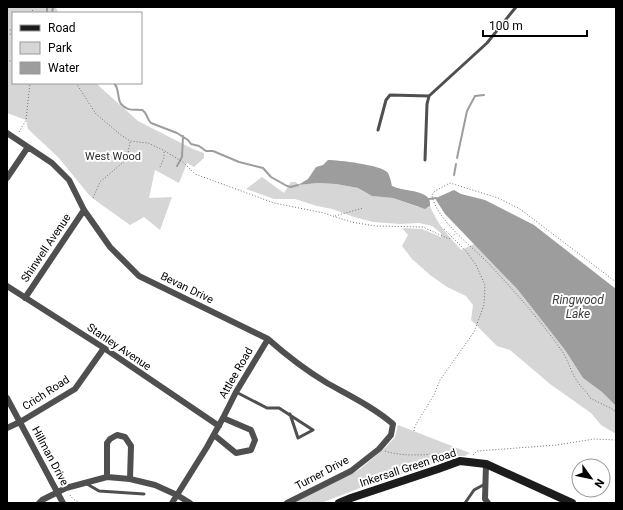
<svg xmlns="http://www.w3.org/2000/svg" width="623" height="510" viewBox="0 0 623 510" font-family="Roboto,sans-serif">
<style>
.green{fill:#d6d6d6}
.water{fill:#9d9d9d}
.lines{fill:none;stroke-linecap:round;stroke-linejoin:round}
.stream{stroke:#9d9d9d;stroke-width:2}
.path{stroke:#717171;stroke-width:1;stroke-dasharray:1 2;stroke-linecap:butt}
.lane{stroke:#4f4f4f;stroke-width:3}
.street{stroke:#4f4f4f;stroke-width:6}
.secondary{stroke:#1c1c1c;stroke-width:8}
.labels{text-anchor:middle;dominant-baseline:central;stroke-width:4;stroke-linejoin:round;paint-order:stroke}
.park-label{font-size:11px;fill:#2d2d2d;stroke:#fff}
.street-label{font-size:11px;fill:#000;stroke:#fff}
.water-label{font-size:12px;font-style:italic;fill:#3e3e3e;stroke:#fff}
</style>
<rect width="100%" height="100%" fill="#fff"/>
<path class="green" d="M7 7H56L58 13H13V83H97L100 87 138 121 193 149 204 153V158L194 167 187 163 179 183 155 170 149 198 172 197 160 230 144 217 130 225 99 203 89 195 59 158 28 129 26 120 7 113Z
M262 177 284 193 291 182H296L298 185 318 183 336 184 358 188 372 196 393 198 418 207 428 208 430 206C437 224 449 236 461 250L474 244 518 290 565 350 583 378 602 392 616 406V434L601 425 591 413 550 384 510 350 497 346 471 320 473 305 466 296 447 287 430 275 412 259 402 246 408 235 402 228 422 229 441 237V233L432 226 419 223 400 224 373 222 354 217 332 209 317 206 295 199H274L246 189Z
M398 425 470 453 465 456H455L368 485 321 503H294L360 469 386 447 395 437Z"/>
<path class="water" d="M328 160C338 160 381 165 387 172 390 175 391 182 392 186 402 191 424 190 429 199 430 201 430 203 430 206L425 209 393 198 372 196 358 188 336 184 318 183 298 185 308 179 316 167 323 165Z
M454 190 461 194 485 200 534 225 616 289V406L602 392 583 378 565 350 518 290 445 214 436 200V198Z"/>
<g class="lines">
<path class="stream" d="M47 13V7
M52 13 53 7
M114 83C120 90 117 99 121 104 128 112 134 109 142 110 147 112 147 120 151 123L177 133 188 140 191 144 199 146 206 151H213L239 162 263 168 271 177 287 186 291 187 298 185
M457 158 467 111 475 96 484 95
M177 166 182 157 183 136
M454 175 456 164
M429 199 436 198"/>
<path class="path" d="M32 7 33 13
M7 31 13 29
M7 33 13 35
M7 59 13 63
M76 83 96 114 121 135 130 141 148 143 163 150 183 162 195 174 274 203 324 213 351 222 376 226 423 227 449 239 456 233
M19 132 26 120 30 83
M160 167 164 158V152
M93 198 100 182 127 159 130 142
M335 216 363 208
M616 282 520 209 498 198 450 183 435 191 432 195C436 220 473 247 490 265 515 292 541 321 562 351 568 360 571 372 577 381 581 388 587 391 590 398L614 410 616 414
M414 431 415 426 434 395 440 380 474 332 484 305 485 285 476 265 466 251 444 229
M385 451C405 458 435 454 457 452L459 453
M473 455 477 451 557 445 594 439 616 440
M70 495 73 499 80 503"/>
<path class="lane" d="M378 130 386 100 390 95 429 96
M425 160 427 104 429 96 487 43 516 7
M236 392 267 408H279L313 430 298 438 290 414
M87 484 99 491 144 494
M465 503 474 490 485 484"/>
<path class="street" d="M7 133 52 163 69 180 84 210 110 247 139 276 268 339C286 355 307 371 327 383 350 396 373 407 393 424L391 435 379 449 351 471 287 503
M7 178 28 147
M7 286 104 348 219 426
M25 298 84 210
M7 398 63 503
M7 428 20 422 75 389 104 348
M214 435 236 453 251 450 255 440 251 430 223 418
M486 464 485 499 488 503
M107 477V443L110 439 117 435 125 437 131 446 130 479
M39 503 42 500 66 488 107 477 130 479 155 485 177 495 190 503
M172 503 207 447 223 418 236 392 268 339"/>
<path class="secondary" d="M339 503 351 498 438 469 460 461 486 464 572 503"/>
</g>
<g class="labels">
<g class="park-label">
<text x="113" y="156">West Wood</text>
</g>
<g class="street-label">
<text transform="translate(46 248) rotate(-56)">Shinwell Avenue</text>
<text transform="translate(187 288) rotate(26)">Bevan Drive</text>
<text transform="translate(119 347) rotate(34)">Stanley Avenue</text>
<text transform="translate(236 373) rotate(-60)">Attlee Road</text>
<text transform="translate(46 393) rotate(-33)">Crich Road</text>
<text transform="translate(50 456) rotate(62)">Hillman Drive</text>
<text transform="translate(408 468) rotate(-18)">Inkersall Green Road</text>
<text transform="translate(322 473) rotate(-28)">Turner Drive</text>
</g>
<g class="water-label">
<text x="578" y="300">Ringwood<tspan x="578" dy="14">Lake</tspan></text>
</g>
</g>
<rect width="623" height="510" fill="none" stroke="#000000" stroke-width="16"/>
<rect x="12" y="12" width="130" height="72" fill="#ffffff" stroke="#999999"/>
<rect x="20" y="25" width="20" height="6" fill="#1c1c1c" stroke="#999999"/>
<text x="48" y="32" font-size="12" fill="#000000">Road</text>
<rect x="20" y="42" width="20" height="12" fill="#d6d6d6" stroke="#999999"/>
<text x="48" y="52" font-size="12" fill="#000000">Park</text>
<rect x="20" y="62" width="20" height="12" fill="#9d9d9d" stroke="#999999"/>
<text x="48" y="72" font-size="12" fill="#000000">Water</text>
<g transform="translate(591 478) rotate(123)"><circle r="19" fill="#ffffff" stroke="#999999"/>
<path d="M0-3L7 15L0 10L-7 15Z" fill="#000000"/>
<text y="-6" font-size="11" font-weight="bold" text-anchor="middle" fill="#000000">N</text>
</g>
<path d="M483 30v6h104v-6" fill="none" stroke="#000000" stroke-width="2"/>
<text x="489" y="30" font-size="12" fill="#000000" stroke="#ffffff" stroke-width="3" paint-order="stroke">100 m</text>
</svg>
